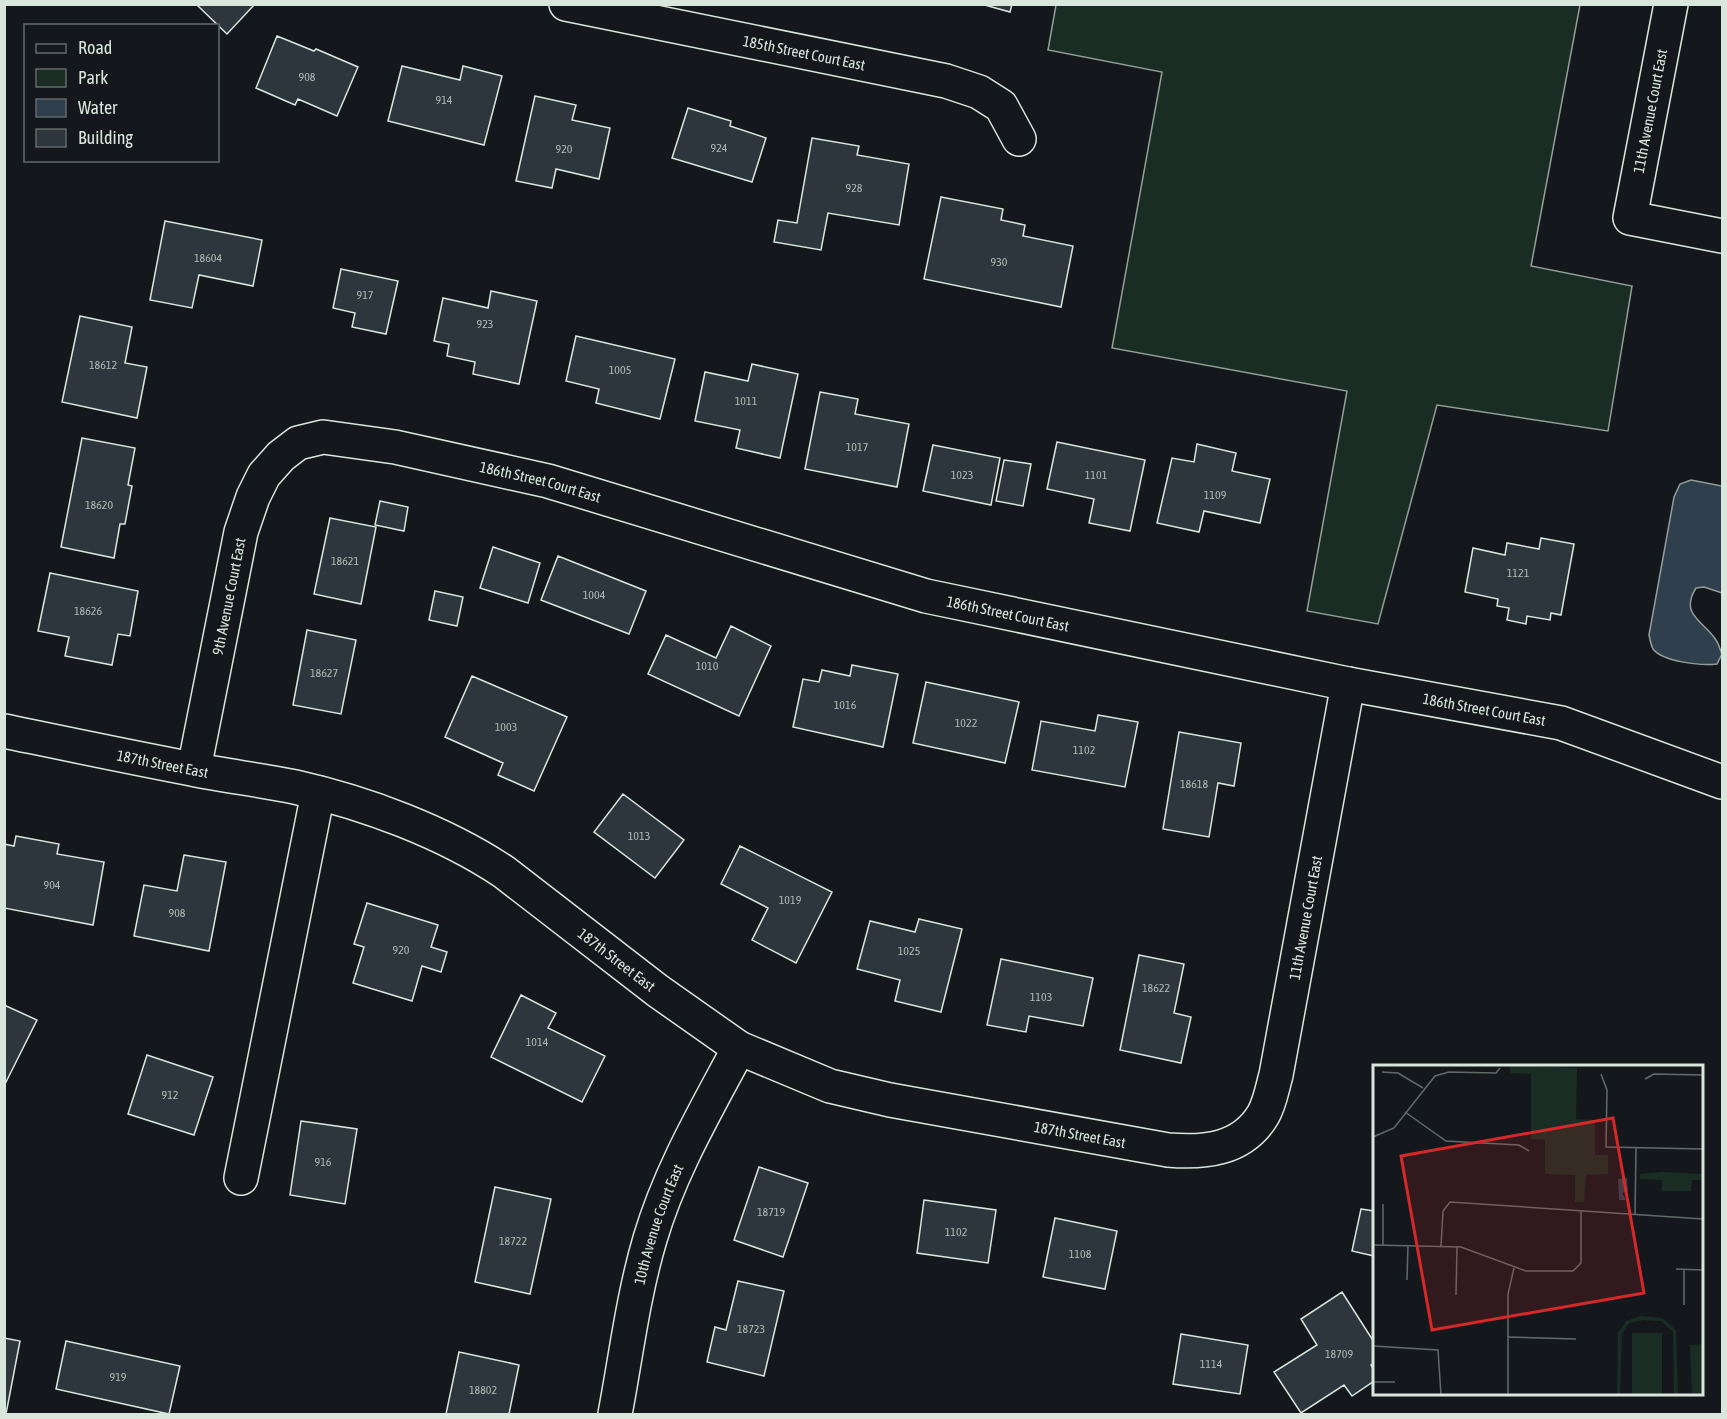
<svg xmlns="http://www.w3.org/2000/svg" width="1727" height="1419" viewBox="0 0 1727 1419" font-family="'Asap Condensed',sans-serif">
<style>
.green{fill:#1a2d24;stroke:#939e99;stroke-width:1.5}
.water{fill:#2f3f4d;stroke:#939e99;stroke-width:1.5}
.building{fill:#2c363c;stroke:#d8e6dc;stroke-width:1.5}
.lines{fill:none;stroke-linecap:round;stroke-linejoin:round}
.minor-casing{stroke:#d8e6dc;stroke-width:36}
.minor{stroke:#14181c;stroke-width:33}
.labels{text-anchor:middle;dominant-baseline:central;stroke-width:4.5;stroke-linejoin:round;paint-order:stroke}
.number-label{font-size:12px;fill:#adbab4}
.street-label{font-size:15px;fill:#d8e6dc;stroke:#14181c}
.inset-road{fill:none;stroke:#626a69;stroke-width:1.5}
.view{fill:#d62828;fill-opacity:0.15;stroke:#d62828;stroke-width:3}
.inset-edge{fill:none;stroke:#d8e6dc;stroke-width:3}
</style>
<rect width="100%" height="100%" fill="#14181c"/>
<path class="green" d="M1056 5H1580L1531 266 1632 286 1608 431 1437 405 1378 624 1307 611 1347 391 1112 348 1162 72 1048 50Z"/>
<path class="water" d="M1691 480 1722 486V593L1704 587 1696 588C1679 615 1704 621 1716 640 1719 644 1720 650 1722 654L1717 664C1702 666 1663 662 1653 649 1651 645 1650 640 1649 635L1674 497 1680 484Z"/>
<path class="building" d="M196 4H255L227 34Z
M981 4H1012L1010 12Z
M277 36 314 51 316 49 358 67 337 116 298 99 295 105 256 88Z
M402 66 460 80 463 66 502 76 484 145 388 121Z
M535 96 576 105 572 120 610 128 599 179 556 169 552 188 516 181Z
M688 108 731 121 730 126 766 138 752 182 672 158Z
M812 138 859 146 857 155 909 164 899 225 828 213 821 250 774 242 778 220 797 223Z
M941 197 1003 209 1001 220 1025 225 1023 236 1073 246 1061 307 924 279Z
M165 221 262 240 253 286 199 275 192 308 150 300Z
M341 269 398 281 386 334 352 327 355 313 333 308Z
M491 291 537 301 519 384 473 374 475 362 447 356 449 344 434 341 443 298 488 308Z
M80 316 132 327 125 363 147 367 137 418 62 402Z
M576 336 675 359 660 419 596 403 599 389 566 381Z
M752 364 798 374 780 458 736 448 740 430 695 421 705 372 748 381Z
M820 392 858 399 855 414 909 424 897 487 805 469Z
M82 438 135 448 128 485 132 486 125 524H120L114 558 61 547Z
M1057 442 1145 460 1130 531 1089 523 1094 499 1047 489Z
M1197 444 1236 453 1232 471 1270 479 1260 523 1204 511 1199 532 1157 523 1172 458 1194 462Z
M933 445 1000 458 991 505 923 491Z
M1004 460 1031 464 1023 506 996 501Z
M380 501 408 507 404 531 375 525Z
M330 518 376 527 361 604 314 594Z
M1541 538 1574 544 1561 615 1551 613 1550 620 1527 616 1526 624 1507 620 1509 608 1497 606 1498 599 1465 592 1473 548 1505 555 1507 543 1539 549Z
M493 547 540 563 528 603 480 588Z
M558 556 646 591 629 634 541 600Z
M50 573 138 591 130 636 118 634 112 665 65 656 69 637 38 631Z
M435 591 463 597 457 626 429 620Z
M731 626 771 646 739 716 648 674 666 635 716 658Z
M307 630 356 640 341 714 293 705Z
M852 665 898 674 883 747 793 727 803 679 819 682 822 670 850 676Z
M472 676 567 717 534 791 498 775 503 763 445 737Z
M926 682 1019 702 1005 763 913 743Z
M1098 715 1138 722 1125 787 1032 770 1041 721 1095 731Z
M1179 732 1241 743 1234 786 1218 783 1209 837 1163 829Z
M623 794 684 840 655 878 594 832Z
M16 836 59 844 57 854 104 862 93 925 4 908V844L14 846Z
M740 846 832 892 796 963 752 940 768 908 721 884Z
M184 855 226 862 209 951 134 936 144 885 177 891Z
M367 903 438 925 431 947 447 952 441 972 422 966 412 1001 353 983 364 947 354 944Z
M919 919 962 929 941 1012 895 1001 900 980 857 969 870 921 915 932Z
M1139 955 1184 964 1174 1013 1191 1017 1181 1063 1120 1050Z
M1001 959 1093 978 1083 1026 1029 1016 1026 1032 987 1025Z
M521 995 556 1013 548 1028 605 1056 582 1102 491 1057Z
M4 1005 37 1020 4 1086Z
M147 1055 213 1077 194 1135 128 1114Z
M301 1121 357 1129 345 1204 290 1195Z
M759 1167 808 1183 783 1257 734 1240Z
M495 1187 551 1199 530 1294 475 1282Z
M924 1200 996 1210 988 1263 917 1253Z
M1361 1209 1374 1211V1256L1352 1251Z
M1055 1218 1117 1231 1105 1289 1043 1277Z
M738 1281 784 1291 764 1376 707 1362 715 1327 726 1330Z
M1342 1292 1374 1342V1363L1371 1365 1374 1370V1381L1352 1396 1344 1385 1301 1413 1274 1372 1317 1345 1301 1319Z
M1181 1334 1248 1345 1240 1394 1173 1384Z
M4 1338 20 1341 6 1414H4Z
M66 1341 180 1366 169 1414 56 1389Z
M459 1352 519 1365 509 1414H446Z"/>
<g class="lines">
<defs>
<g id="minor">
<path id="s1" d="M566 4 946 81 979 92 1001 106 1019 139"/>
<path d="M1671 4 1630 218 1722 236"/>
<path id="s2" d="M4 731C67 744 129 757 192 769 226 776 261 780 295 787 366 803 444 832 504 872L658 991 739 1048 830 1086 890 1100 1168 1150C1204 1153 1242 1150 1263 1115 1270 1103 1272 1089 1276 1075L1348 684"/>
<path id="s3" d="M194 769 241 532 253 497 264 475 281 456 298 443 323 437 395 447 548 481 926 596 1348 684 1561 723 1722 782"/>
<path d="M241 1178 318 793"/>
<path id="s4" d="M615 1414C626 1356 633 1296 650 1239 670 1171 706 1110 739 1048"/>
</g>
</defs>
<use href="#minor" class="minor-casing"/>
<use href="#minor" class="minor"/>
</g>
<g class="labels">
<g class="number-label">
<text x="307" y="77">908</text>
<text x="444" y="100">914</text>
<text x="719" y="148">924</text>
<text x="564" y="149">920</text>
<text x="854" y="188">928</text>
<text x="208" y="258">18604</text>
<text x="999" y="262">930</text>
<text x="365" y="295">917</text>
<text x="485" y="324">923</text>
<text x="103" y="365">18612</text>
<text x="620" y="370">1005</text>
<text x="746" y="401">1011</text>
<text x="857" y="447">1017</text>
<text x="962" y="475">1023</text>
<text x="1096" y="475">1101</text>
<text x="1215" y="495">1109</text>
<text x="99" y="505">18620</text>
<text x="345" y="561">18621</text>
<text x="1518" y="573">1121</text>
<text x="594" y="595">1004</text>
<text x="88" y="611">18626</text>
<text x="707" y="666">1010</text>
<text x="324" y="673">18627</text>
<text x="845" y="705">1016</text>
<text x="966" y="723">1022</text>
<text x="506" y="727">1003</text>
<text x="1084" y="750">1102</text>
<text x="1194" y="784">18618</text>
<text x="639" y="836">1013</text>
<text x="52" y="885">904</text>
<text x="790" y="900">1019</text>
<text x="177" y="913">908</text>
<text x="401" y="950">920</text>
<text x="909" y="951">1025</text>
<text x="1156" y="988">18622</text>
<text x="1041" y="997">1103</text>
<text x="537" y="1042">1014</text>
<text x="170" y="1095">912</text>
<text x="323" y="1162">916</text>
<text x="771" y="1212">18719</text>
<text x="956" y="1232">1102</text>
<text x="513" y="1241">18722</text>
<text x="1080" y="1254">1108</text>
<text x="751" y="1329">18723</text>
<text x="1339" y="1354">18709</text>
<text x="1211" y="1364">1114</text>
<text x="118" y="1377">919</text>
<text x="483" y="1390">18802</text>
</g>
<g class="street-label">
<text stroke="none"><textPath href="#s1" startOffset="243">185th Street Court East</textPath></text>
<text transform="translate(1650 111) rotate(-79)">11th Avenue Court East</text>
<text stroke="none"><textPath href="#s3" startOffset="598">186th Street Court East</textPath></text>
<text stroke="none"><textPath href="#s3" startOffset="176">9th Avenue Court East</textPath></text>
<text stroke="none"><textPath href="#s3" startOffset="1084">186th Street Court East</textPath></text>
<text stroke="none"><textPath href="#s3" startOffset="1570">186th Street Court East</textPath></text>
<text stroke="none"><textPath href="#s2" startOffset="162">187th Street East</textPath></text>
<text stroke="none"><textPath href="#s2" startOffset="1569">11th Avenue Court East</textPath></text>
<text stroke="none"><textPath href="#s2" startOffset="666">187th Street East</textPath></text>
<text stroke="none"><textPath href="#s2" startOffset="1170">187th Street East</textPath></text>
<text stroke="none"><textPath href="#s4" startOffset="195">10th Avenue Court East</textPath></text>
</g>
</g>
<g transform="translate(1373 1065)">
<rect width="330" height="330" fill="#14181c"/>
<path d="M137 0 204 3 203 54 222 55V90H235V109L213 110 211 137H202V110L172 109V75L158 74V9L137 8ZM289 107 330 109V115H319L318 126H289V115L267 114V109ZM267 251 289 253 303 265 305 330H301L300 267 288 256 270 255 256 258 249 268 247 330H244L245 268 253 256ZM259 268H289V330H259ZM330 279V330H319L317 280Z" fill="#1a2d24"/>
<path d="M254 113 255 126 249 128 253 135H246L245 114Z" fill="#2f3f4d"/>
<path class="inset-road" d="M9 7 25 8 50 23M228 9 234 25 233 82 330 84M272 14 281 9 330 10M32 47 73 76 146 80 156 86M0 72 21 63 62 11 76 7 123 8 127 3M262 150 263 83M0 180 88 182 153 206H200L208 198V146M10 180V139M68 181 70 146 77 137 330 154M303 204 330 205M311 205V240M34 215 35 180M83 230 84 181M134 272 203 274M0 281 65 285 68 330M0 317H22M135 330V229L141 203"/>
<path class="view" d="M240 53 271 228 59 265 28 91Z"/>
<rect width="330" height="330" class="inset-edge"/>
</g>
<rect width="1727" height="1419" fill="none" stroke="#d8e6dc" stroke-width="12"/>
<rect x="24" y="24" width="195" height="138" fill="#14181c" stroke="#626a69" stroke-width="1.5"/>
<rect x="36" y="44" width="30" height="9" fill="#14181c" stroke="#626a69" stroke-width="1.5"/>
<text x="78" y="54" font-size="18" fill="#d8e6dc">Road</text>
<rect x="36" y="69" width="30" height="18" fill="#1a2d24" stroke="#626a69" stroke-width="1.5"/>
<text x="78" y="84" font-size="18" fill="#d8e6dc">Park</text>
<rect x="36" y="99" width="30" height="18" fill="#2f3f4d" stroke="#626a69" stroke-width="1.5"/>
<text x="78" y="114" font-size="18" fill="#d8e6dc">Water</text>
<rect x="36" y="129" width="30" height="18" fill="#2c363c" stroke="#626a69" stroke-width="1.5"/>
<text x="78" y="144" font-size="18" fill="#d8e6dc">Building</text>
</svg>
